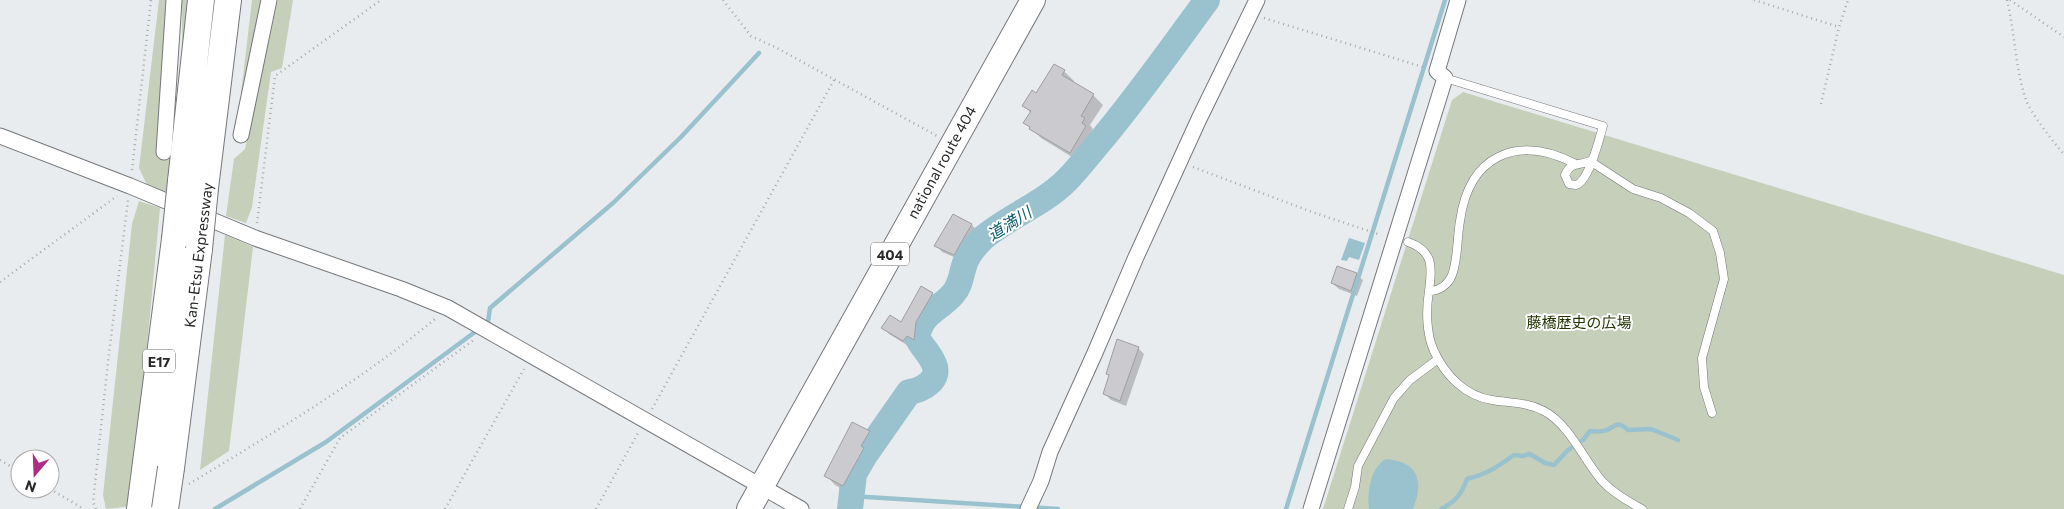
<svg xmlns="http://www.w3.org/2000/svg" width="2064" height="509" viewBox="0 0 2064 509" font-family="Commissioner,'Noto Sans JP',sans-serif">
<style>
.green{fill:#c5cfba}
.water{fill:#9ac2ce}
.shadow{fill:#0003}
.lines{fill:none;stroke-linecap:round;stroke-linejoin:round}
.stream{stroke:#9ac2ce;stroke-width:4.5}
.river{stroke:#9ac2ce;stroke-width:26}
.building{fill:#cbcbcf;stroke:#9f9fa3}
.service-casing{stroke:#75777a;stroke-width:9}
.minor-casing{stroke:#75777a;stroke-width:17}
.trunk-casing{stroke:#75777a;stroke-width:26}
.motorway-casing{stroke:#75777a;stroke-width:28}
.path{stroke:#a7aaac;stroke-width:2.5;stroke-dasharray:1 4;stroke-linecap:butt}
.service{stroke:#fff;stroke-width:8}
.minor{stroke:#fff;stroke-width:15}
.trunk{stroke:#fff;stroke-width:24}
.motorway{stroke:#fff;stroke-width:26}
.motorway-bridge-casing{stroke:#75777a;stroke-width:28;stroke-linecap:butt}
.motorway-bridge{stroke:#fff;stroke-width:26}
.labels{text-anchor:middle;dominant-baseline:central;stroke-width:4;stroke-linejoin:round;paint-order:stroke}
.shield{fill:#fff;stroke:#686869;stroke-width:1}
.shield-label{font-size:14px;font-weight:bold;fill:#272829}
.street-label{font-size:15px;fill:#272829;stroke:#fff}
.park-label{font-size:15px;fill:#243502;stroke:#fff}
.water-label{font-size:16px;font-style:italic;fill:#0a5c6e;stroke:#fff}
</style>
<rect width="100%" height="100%" fill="#e9ecef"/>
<path class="green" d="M159 0H168L172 153 166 192 147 185 139 168Z
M182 0H192L182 90Z
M252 0H263L242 95 241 94Z
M278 0H293L282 68 271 72 252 207 246 223 226 216 234 159 245 149Z
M1463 92 2064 275V509H1323L1452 100Z
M139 201 160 208 132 506 106 509 103 495 132 224Z
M225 235 253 247 229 451 200 470Z"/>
<path class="water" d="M1349 238 1365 243 1359 260 1349 257 1347 261 1341 260Z
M1386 459C1419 462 1424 481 1413 509H1369C1367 492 1371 467 1386 459Z"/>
<path class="shadow" d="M1055 65 1064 71 1074 81 1073 83 1093 95 1103 105 1090 125 1093 129 1091 132 1095 136 1080 162 1041 138 1025 123 1031 113 1024 106 1037 94Z
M954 215 972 225 978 232 961 260 942 252 936 245Z
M1356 274 1363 280 1357 296 1339 289 1332 283Z
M932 294 939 300 922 328 920 345 913 341 910 347 889 334 883 327 901 323Z
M1138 348 1144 354 1126 406 1111 400 1104 393 1110 376 1107 374Z
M869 432 878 441 870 456 873 459 853 495 835 485 826 475Z"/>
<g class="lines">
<path class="stream" d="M485 325 488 322 490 308 613 203 681 137 759 53
M851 496 1058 509
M215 509 326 442 479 329
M1286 509 1445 0
M1441 509C1455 502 1461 495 1467 479 1487 474 1497 467 1514 455L1523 456 1530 454 1545 463 1554 465 1568 450 1583 440 1590 431C1594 431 1599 432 1603 431 1616 429 1614 418 1628 430L1651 429 1678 440"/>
<path class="river" d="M850 509 854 474 865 455 909 392C922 390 941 380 934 364 930 354 921 346 917 337 922 312 938 311 953 294 961 285 961 274 965 263 968 254 976 245 983 238 1009 216 1042 205 1067 180 1078 169 1087 157 1097 145 1136 99 1171 49 1207 0"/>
</g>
<path class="building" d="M1054 64 1065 70 1062 75 1094 94 1081 116 1085 118 1082 123 1086 126 1070 153 1029 129 1030 127 1023 123 1031 111 1022 106 1032 90 1036 93Z
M953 214 972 224 954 255 934 246Z
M1337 266 1357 273 1351 291 1331 283Z
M921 286 933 293 916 322 914 340 907 336 903 341 881 328 890 315 901 322Z
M1117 339 1139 347 1120 401 1103 394 1109 375 1106 374Z
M852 422 870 431 861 446 864 448 843 486 824 476Z"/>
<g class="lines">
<defs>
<path id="service" d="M1445 78 1603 126C1599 140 1589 181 1576 185L1569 184 1565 175C1571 161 1579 166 1590 161L1633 189 1661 198 1689 213 1713 231 1720 253 1724 279 1702 358 1704 387 1712 413
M1408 242C1434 251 1432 267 1429 291 1426 309 1426 334 1434 351 1445 375 1465 396 1492 400 1510 403 1527 402 1544 411 1570 425 1583 459 1602 481 1613 493 1627 501 1642 509
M1429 291C1439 291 1448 285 1452 275 1458 260 1457 237 1460 221 1469 156 1516 134 1574 163
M1348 509 1355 487 1358 466 1394 398 1410 380 1438 359"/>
<path id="minor" d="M241 135 269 0
M0 136 130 186 255 238 401 289 448 308 801 509
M164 152 174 0
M1028 509 1041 481 1050 452 1094 355 1136 257 1199 119 1257 0
M1311 509 1445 78 1437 71 1458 0"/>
<path id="trunk" d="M749 509 1033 0"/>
<path id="motorway" d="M181 181 201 0
M205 188 228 0
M171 468 199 249
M140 509 175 239"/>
</defs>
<use href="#service" class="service-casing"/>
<use href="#minor" class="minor-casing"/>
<use href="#trunk" class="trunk-casing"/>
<use href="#motorway" class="motorway-casing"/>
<path class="path" d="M723 0 751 36 777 48 937 136
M1754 0 1839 27
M2007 0C2015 33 2015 68 2026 100 2029 110 2055 145 2064 154
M2010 0 2064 37
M1264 18 1423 67
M1821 104 1839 27 1848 0
M1193 167 1312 212 1381 235
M132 170 151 0
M257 223 275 76 381 0
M0 282 117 196
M652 409 834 80
M0 460 20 472
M189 484C273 433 359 382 435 319
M50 489 84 509
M96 509 93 502 108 362 128 200
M300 509 340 438 475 339
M445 509 524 369
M596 509 638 433"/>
<use href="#service" class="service"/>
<use href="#minor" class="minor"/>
<use href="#trunk" class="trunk"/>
<use href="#motorway" class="motorway"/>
<defs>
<path id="motorway-bridge" d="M175 239 181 181
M199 249 205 188
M165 509 171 468"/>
</defs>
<use href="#motorway-bridge" class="motorway-bridge-casing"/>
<use href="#motorway-bridge" class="motorway-bridge"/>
</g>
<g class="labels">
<g class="shield">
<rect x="871" y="242.5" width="38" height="23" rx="4"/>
<rect x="143" y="349.5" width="32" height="23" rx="4"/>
</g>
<g class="shield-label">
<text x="890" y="254">404</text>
<text x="159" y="361">E17</text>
</g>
<g class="street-label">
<text transform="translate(941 162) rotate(-61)">national route 404</text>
<text transform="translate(198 255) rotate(-83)">Kan-Etsu Expressway</text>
</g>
<g class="park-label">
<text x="1579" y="322">藤橋歴史の広場</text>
</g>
<g class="water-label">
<text transform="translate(1009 223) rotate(-32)">道満川</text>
</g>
</g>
<g transform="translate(35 474) rotate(199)"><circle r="24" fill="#ffffff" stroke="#a9a9a9"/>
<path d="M0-4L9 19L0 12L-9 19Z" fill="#ab3083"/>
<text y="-8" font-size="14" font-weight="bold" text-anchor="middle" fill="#272829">N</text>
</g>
</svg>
